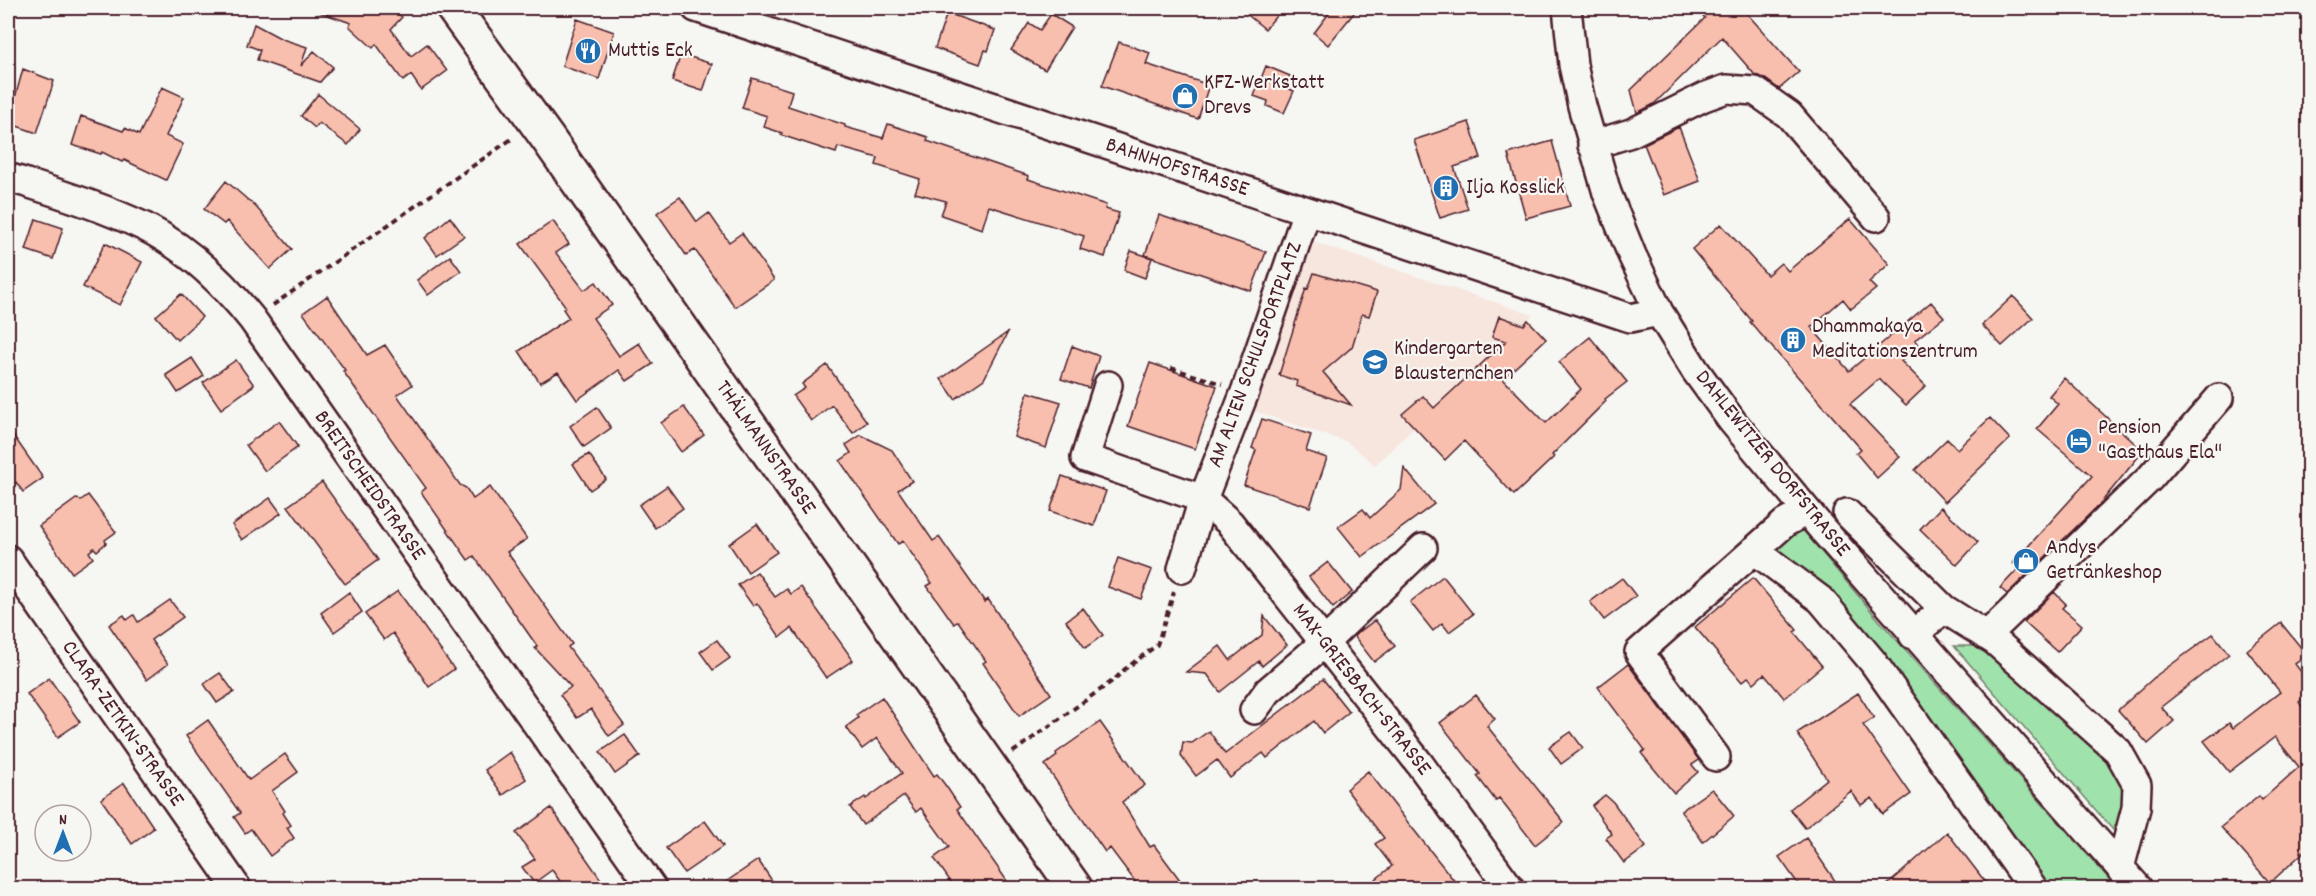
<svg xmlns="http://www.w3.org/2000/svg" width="2316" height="896" viewBox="0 0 2316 896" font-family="Dekko,sans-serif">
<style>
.built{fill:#f7e6de}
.green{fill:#9fe2ac;stroke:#74806c;stroke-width:1.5}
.building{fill:#f8bfae;stroke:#4a1f2b;stroke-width:1.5}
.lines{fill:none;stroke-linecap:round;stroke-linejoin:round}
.minor-casing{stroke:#4a1f2b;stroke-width:32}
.major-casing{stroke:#4a1f2b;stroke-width:38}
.path{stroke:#4a1f2b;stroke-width:4;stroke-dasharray:6 4.5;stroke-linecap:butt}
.minor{stroke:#f6f6f2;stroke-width:27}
.major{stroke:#f6f6f2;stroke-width:33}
.labels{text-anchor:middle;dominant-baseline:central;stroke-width:4.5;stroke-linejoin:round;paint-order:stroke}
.poi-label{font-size:22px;fill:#4a1f2b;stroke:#f6f6f2;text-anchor:start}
.street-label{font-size:22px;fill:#4a1f2b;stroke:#f6f6f2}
</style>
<rect width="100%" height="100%" fill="#f6f6f2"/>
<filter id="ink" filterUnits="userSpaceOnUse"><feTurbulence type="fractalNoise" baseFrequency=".0167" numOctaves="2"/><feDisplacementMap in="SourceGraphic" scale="12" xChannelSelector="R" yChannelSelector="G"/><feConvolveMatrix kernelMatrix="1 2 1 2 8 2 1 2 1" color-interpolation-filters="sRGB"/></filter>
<g filter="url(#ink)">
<path class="built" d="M1307 240 1533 315 1375 465 1347 442 1251 410Z"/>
<path class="green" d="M1796 522 1878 619 2117 888H2045L1764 548Z
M1954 646H1990L2107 753 2124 783 2126 807 2113 830Z"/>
<path class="building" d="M316 8H391L402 17 391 29 411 56 427 44 447 71 421 90 411 75 403 81 376 44 373 48 349 26 351 23 316 11Z
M1239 8H1283L1265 29Z
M1333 8H1358L1328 45 1314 33Z
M1696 8H1742L1799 72 1779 89 1764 78 1755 75 1722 37 1654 104 1637 113 1631 90 1705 18Z
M947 13 995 30 988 51 985 50 980 64 935 48Z
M1051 14 1072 27 1045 70 1011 50 1029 23 1040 30Z
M577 19 614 32 599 79 562 66Z
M254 24 282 39 307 47 301 66 314 51 333 67 320 82 257 60 260 50 247 45Z
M1119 42 1150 53 1146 64 1209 85 1198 119 1102 86Z
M681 54 712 64 703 91 672 81Z
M1266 66 1290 76 1285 87 1294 91 1284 113 1267 106 1268 101 1254 96Z
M23 69 54 81 37 133 8 123Z
M752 78 792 91 788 106 845 125V127L883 138 888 124 928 137 927 141 1029 176 1028 179 1106 205 1105 209 1119 213 1105 257 1080 249 1084 236 989 206 982 229 941 215 946 201 915 193 920 179 876 165 878 158 838 147 836 153 781 135 782 133 764 127 767 116 742 108Z
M162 87 184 97 166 136 183 144 166 180 124 160 122 162 102 152 101 154 72 145 81 116 123 131 125 128 139 135Z
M318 94 360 129 348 145 319 123 315 128 301 116Z
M1469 122 1481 158 1454 167 1468 209 1440 218 1414 140Z
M1679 127 1700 181 1664 195 1644 144Z
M1552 141 1570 206 1526 218 1508 154Z
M226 181 256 207 292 249 270 269 227 221 224 224 204 209Z
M680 197 697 222 709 213 729 242 742 233 774 280 735 307 695 250 686 255 657 213Z
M1159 215 1266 252 1251 291 1145 255Z
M450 217 464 236 437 255 425 238Z
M36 219 63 228 53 259 26 250Z
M1850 219 1889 264 1869 282 1876 289 1851 309 1843 299 1811 327 1849 371 1931 302 1944 317 1915 340 1919 346 1901 361 1926 386 1906 405 1879 379 1850 404 1900 457 1877 478 1856 453 1861 449 1750 322 1752 321 1692 249 1721 224 1767 275 1781 263 1788 271Z
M553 221 569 244 556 253 584 290 596 282 612 305 593 318 619 356 639 343 653 364 627 381 619 370 577 400 558 372 540 383 519 351 569 318 563 309 566 307 520 244Z
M105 243 142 262 120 305 83 287Z
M1131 251 1152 258 1145 278 1124 270Z
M450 256 461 271 428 295 417 280Z
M1314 273 1377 292 1369 316 1362 314 1352 347 1323 372 1351 405 1296 386 1297 381 1279 375 1306 288 1308 289Z
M181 294 202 317 177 340 156 316Z
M327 296 367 355 385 345 412 385 397 395 460 485 466 488 473 499 490 487 527 539 507 552 572 644 568 647 624 725 609 736 591 709 577 718 560 695 571 687 535 648 537 646 474 556 468 560 421 492 426 488 343 371 345 370 303 313Z
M2013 296 2033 318 2002 346 1982 325Z
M1499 316 1524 325 1528 320 1546 339 1503 379 1546 423 1581 389 1559 362 1590 337 1627 382 1605 399 1606 401 1552 455 1554 457 1514 495 1464 441 1445 460 1402 414 1423 396 1434 408 1506 341 1492 337Z
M1008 332 984 379 955 399 941 379Z
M1072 346 1099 356 1089 388 1061 379Z
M192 358 204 376 178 393 166 375Z
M236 360 254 385 221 409 203 383Z
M1150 363 1217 386 1195 449 1128 426Z
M827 365 867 422 853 433 832 405 811 421 793 396 805 388 802 384Z
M2064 378 2143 451 2100 504 2007 594 2000 588 2019 568 2013 563 2092 476 2037 429 2058 404 2049 396Z
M1028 392 1061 402 1046 448 1014 437Z
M597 407 611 428 584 447 570 426Z
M684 407 704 435 681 452 661 423Z
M1990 418 2010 439 1945 502 1915 470 1947 439 1957 449Z
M1262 419 1311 435 1306 451 1327 458 1310 507 1244 485 1256 450 1252 448Z
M279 421 298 447 265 471 246 445Z
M8 428 43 478 23 492 16 482 8 488Z
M861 435 892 450 912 481 898 490 933 541 939 537 985 602 988 599 1051 694 1019 716 983 663 986 661 958 621 954 624 927 586 932 583 903 541 898 544 840 461 851 453 846 445Z
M589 454 606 479 590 490 573 464Z
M1404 468 1434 504 1362 557 1338 527 1363 509 1370 518 1401 490Z
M1062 476 1106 491 1094 526 1050 511Z
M322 482 378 560 345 584 288 506Z
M667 486 683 508 655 528 639 505Z
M88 495 116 532 105 540 106 543 97 551 94 548 89 552 93 558 72 573 39 526 76 499 81 500Z
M270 498 281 513 242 540 232 525Z
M1941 507 1978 542 1957 565 1920 529Z
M757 524 777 552 748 572 729 544Z
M1118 558 1152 570 1141 599 1108 587Z
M1328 562 1352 592 1333 608 1309 577Z
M757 572 775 597 787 589 791 594 801 587 853 660 826 678 792 628 780 637 757 603 753 606 738 585Z
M1443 576 1473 614 1449 632 1442 623 1433 631 1410 602Z
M1622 578 1636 596 1604 620 1590 602Z
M1753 578 1797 630 1794 632 1822 666 1784 698 1764 674 1754 683 1748 677 1742 682 1695 627Z
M398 591 454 669 429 687 393 633 384 640 365 614Z
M349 592 362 612 334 632 321 613Z
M2054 592 2066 604 2062 608 2082 625 2057 652 2024 622Z
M170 600 183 617 151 640 168 664 147 680 109 625 124 615 127 620 134 615 138 622Z
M1083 608 1103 635 1085 648 1066 621Z
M1264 616 1287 645 1262 666 1259 661 1220 692 1207 674 1186 672 1220 646 1230 660 1262 635Z
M1375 620 1395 646 1374 662 1354 636Z
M2281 623 2307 655 2295 664 2308 681V694L2299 702 2308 715V848L2270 883 2221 827 2259 796 2262 800 2299 767 2275 737 2229 772 2204 741 2229 723 2233 728 2280 692 2247 650Z
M2213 634 2229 654 2161 707 2174 721 2148 744 2118 710 2157 675Z
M717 640 730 658 713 670 700 652Z
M1628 664 1699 760 1692 765 1698 772 1674 793 1641 753 1645 750 1598 687Z
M220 673 234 692 217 703 204 684Z
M49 678 80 722 58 737 27 694Z
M1323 679 1349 712 1323 733 1314 721 1267 758 1263 753 1230 778 1217 760 1196 776 1181 756 1183 742 1192 743 1209 731 1225 754Z
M1858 693 1874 718 1863 725 1911 794 1883 814 1872 798 1861 805 1851 791 1805 828 1790 809 1827 779 1797 733Z
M1476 695 1495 719 1487 726 1564 822 1535 845 1499 798 1496 801 1477 776 1480 774 1440 723Z
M882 697 934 776 937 774 948 789 960 807 957 809 1007 881 995 888H955L934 858 949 847 921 808 916 812 904 796 863 825 850 807 865 797 866 799 902 773 877 738 862 749 846 727 858 718 856 715Z
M208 720 249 780 285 754 298 772 272 791 285 811 283 813 291 825 287 828 294 838 270 856 251 829 245 833 234 817 240 813 186 736Z
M1100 722 1145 785 1122 802 1150 847 1154 845 1186 888H1140L1110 848 1105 852 1045 765 1057 756 1056 753Z
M1571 732 1583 748 1561 764 1549 747Z
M625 735 640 756 615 774 600 752Z
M510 752 526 779 503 795 485 770Z
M1368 771 1406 820 1460 888H1365L1392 866 1375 844 1384 838 1346 789Z
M124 783 154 828 132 844 101 799Z
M1712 789 1734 816 1703 842 1681 811Z
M1605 795 1613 802 1646 847 1624 863 1606 838 1612 834 1592 806Z
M551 808 607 888H565L552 870 534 883 522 867 535 859 516 833Z
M705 821 723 846 684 873 666 848Z
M1947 832 1990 888H1884Z
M1806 838 1840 888H1801L1779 857Z
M758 860 777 888H717Z"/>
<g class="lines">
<defs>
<path id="minor" d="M696 8 1630 318 1659 312
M1567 8 1573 65 1582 106 1607 193 1632 255 1659 312 1695 370 1732 421 1823 530 2138 888
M1592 145 1631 133 1704 97 1726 89 1755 91 1789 115 1876 217
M8 177C54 192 101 206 145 227 187 248 224 284 252 319L652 888
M1108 385 1085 458 1203 499 1230 523 1419 763 1510 888
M1847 513 1944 609
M1754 550 1821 600 1873 662 2033 888
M8 559 237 888
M1182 569 1203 499 1245 392 1307 211
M1913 635 1944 609 1995 641 2118 751 2137 785 2136 808 2120 868
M1986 636 2150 478 2219 398
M1254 710 1268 691 1325 642 1423 548
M1716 757 1639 652 1785 523 1807 511"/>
<path id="major" d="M453 8 548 139 1075 888"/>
</defs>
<use href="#minor" class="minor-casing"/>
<use href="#major" class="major-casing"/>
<path class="path" d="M273 305 513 138
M1171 368 1222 384
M1013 752 1114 680 1125 669 1157 645 1174 592"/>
<use href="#minor" class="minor"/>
<use href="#major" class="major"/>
</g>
</g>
<defs>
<symbol id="restaurant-disc" viewBox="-11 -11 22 22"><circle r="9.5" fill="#1f6fb2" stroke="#f6f6f2"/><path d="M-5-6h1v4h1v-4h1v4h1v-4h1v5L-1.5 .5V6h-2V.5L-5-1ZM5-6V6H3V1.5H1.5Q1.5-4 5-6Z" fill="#fff"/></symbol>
<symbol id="shop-disc" viewBox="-11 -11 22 22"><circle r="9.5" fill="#1f6fb2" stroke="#f6f6f2"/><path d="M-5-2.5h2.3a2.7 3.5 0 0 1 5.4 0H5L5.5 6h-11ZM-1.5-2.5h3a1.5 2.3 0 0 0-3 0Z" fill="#fff"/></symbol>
<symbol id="building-disc" viewBox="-11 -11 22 22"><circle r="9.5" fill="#1f6fb2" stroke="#f6f6f2"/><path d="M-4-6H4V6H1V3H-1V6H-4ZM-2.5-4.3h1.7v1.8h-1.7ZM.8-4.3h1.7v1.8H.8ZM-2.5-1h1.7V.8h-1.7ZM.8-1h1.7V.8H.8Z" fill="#fff"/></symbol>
<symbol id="school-disc" viewBox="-11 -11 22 22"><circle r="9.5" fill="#1f6fb2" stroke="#f6f6f2"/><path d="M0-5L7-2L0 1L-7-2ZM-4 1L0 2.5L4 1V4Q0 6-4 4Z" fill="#fff"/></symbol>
<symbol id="hotel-disc" viewBox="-11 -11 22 22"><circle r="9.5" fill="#1f6fb2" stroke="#f6f6f2"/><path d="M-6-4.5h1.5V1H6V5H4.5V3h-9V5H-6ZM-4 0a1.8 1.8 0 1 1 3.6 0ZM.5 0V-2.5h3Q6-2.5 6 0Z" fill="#fff"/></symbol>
</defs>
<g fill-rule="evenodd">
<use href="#restaurant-disc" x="573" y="36" width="30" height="30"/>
<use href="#shop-disc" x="1170" y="81" width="30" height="30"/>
<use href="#building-disc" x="1431" y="173" width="30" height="30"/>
<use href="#building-disc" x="1778" y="325" width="30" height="30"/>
<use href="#school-disc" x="1360" y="347" width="30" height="30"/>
<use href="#hotel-disc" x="2064" y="426" width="30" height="30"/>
<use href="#shop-disc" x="2011" y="546" width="30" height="30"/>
</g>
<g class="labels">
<g class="poi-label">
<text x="608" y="51">Muttis Eck</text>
<text x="1204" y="83">KFZ-Werkstatt<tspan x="1204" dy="25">Drevs</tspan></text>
<text x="1466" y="188">Ilja Kosslick</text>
<text x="1812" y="327">Dhammakaya<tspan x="1812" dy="25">Meditationszentrum</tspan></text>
<text x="1394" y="349">Kindergarten<tspan x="1394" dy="25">Blausternchen</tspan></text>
<text x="2098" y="428">Pension<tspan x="2098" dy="25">"Gasthaus Ela"</tspan></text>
<text x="2046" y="548">Andys<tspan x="2046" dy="25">Getränkeshop</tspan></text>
</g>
<g class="street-label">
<text transform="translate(1177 168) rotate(18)">BAHNHOFSTRASSE</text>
<text transform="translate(1256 355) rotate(-70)">AM ALTEN SCHULSPORTPLATZ</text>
<text transform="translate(765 448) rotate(55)">THÄLMANNSTRASSE</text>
<text transform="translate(1772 464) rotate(51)">DAHLEWITZER DORFSTRASSE</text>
<text transform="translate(369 486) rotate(55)">BREITSCHEIDSTRASSE</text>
<text transform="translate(1361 690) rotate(52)">MAX-GRIESBACH-STRASSE</text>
<text transform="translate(122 724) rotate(55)">CLARA-ZETKIN-STRASSE</text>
</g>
</g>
<rect width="2316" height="896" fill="none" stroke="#f6f6f2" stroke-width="30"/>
<rect x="15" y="15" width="2286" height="866" fill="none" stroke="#4a1f2b" stroke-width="2" filter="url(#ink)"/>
<g transform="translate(63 833)"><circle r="28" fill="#f6f6f2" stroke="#b1a0a2" stroke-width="1.5"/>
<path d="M0-4.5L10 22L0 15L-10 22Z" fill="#1f6fb2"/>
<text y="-9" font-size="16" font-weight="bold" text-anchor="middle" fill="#4a1f2b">N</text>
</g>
</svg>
